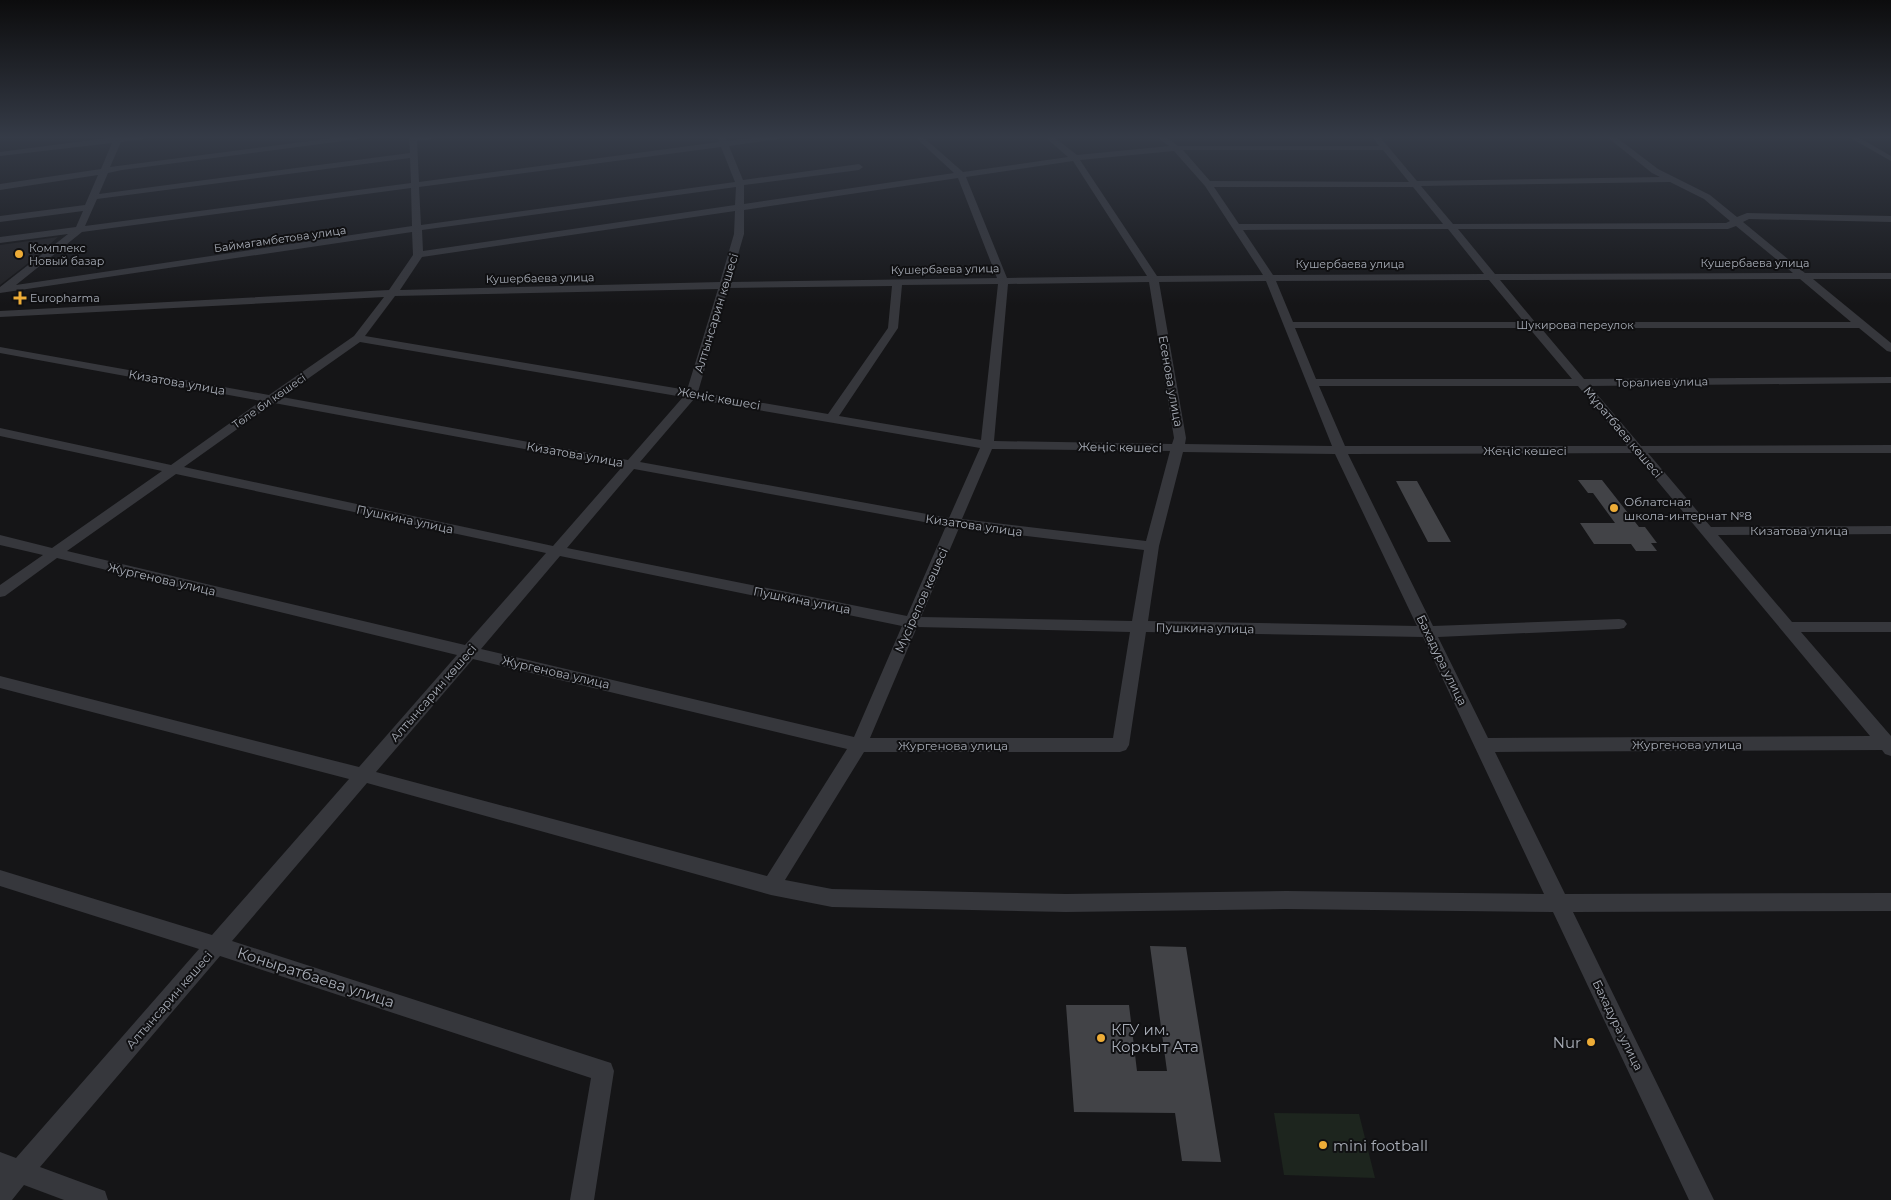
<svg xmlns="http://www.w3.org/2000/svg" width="1891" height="1200" viewBox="0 0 1891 1200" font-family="Montserrat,sans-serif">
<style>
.built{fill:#212124}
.green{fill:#1d251e}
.building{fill:#424347}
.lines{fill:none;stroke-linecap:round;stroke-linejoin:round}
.minor{fill:#36373c;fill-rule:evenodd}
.poi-dot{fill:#edac37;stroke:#101012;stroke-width:2}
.labels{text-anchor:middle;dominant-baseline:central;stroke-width:4;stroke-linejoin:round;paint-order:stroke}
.far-street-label{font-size:11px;fill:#a8adb7;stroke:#101012}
.far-poi-label{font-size:11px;fill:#a8adb7;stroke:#101012;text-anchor:start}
.street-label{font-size:12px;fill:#a8adb7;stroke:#101012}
.poi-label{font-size:12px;fill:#a8adb7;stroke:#101012;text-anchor:start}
.near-street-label{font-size:15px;fill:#a8adb7;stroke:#101012}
.near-poi-label{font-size:15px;fill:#a8adb7;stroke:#101012;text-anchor:start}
</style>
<rect width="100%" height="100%" fill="#151517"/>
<path class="built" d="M58 237 27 264 0 285V245Z"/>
<path class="green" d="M1274 1113 1359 1114 1375 1178 1284 1175Z"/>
<path class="building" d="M1578 480H1602L1639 527H1645L1657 543H1651L1657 551H1636L1631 544H1594L1580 523H1615L1593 493H1588Z
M1396 481H1417L1451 542H1428Z
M1150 946 1186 947 1221 1162 1182 1161 1175 1113 1074 1112 1066 1005H1129L1137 1071H1167Z"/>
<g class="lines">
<path class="minor" d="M115 137H147L143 139 121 142 110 167 341 137H362L358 139 122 170 108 173 99 194 410 153 409 137H436L432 139 417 141 419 182 719 142 717 137H725L727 141 761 137H782L778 139 729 146 743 180 859 164 863 167 859 170 744 185V204L954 173 915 137H923L963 172 1068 157 1045 137H1054L1077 155 1169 146 1157 137H1166L1178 146H1379L1372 137H1380L1417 181 1660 177 1652 173 1607 137H1616L1658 169 1710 195 1737 217 1747 213 1891 216V222L1749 219 1743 222 1805 273H1891V279H1813L1891 343V352L1887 351 1859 328H1541L1584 379 1891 377V383L1590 386 1641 446 1891 445V453H1648L1711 527 1891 526V534L1718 535 1792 622H1891V632H1801L1891 736V756L1885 754 1882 750 1495 752 1565 894 1891 893V911L1573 912 1714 1200H1689L1553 912 1286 909 1066 912 832 907 771 895 367 783 232 941 611 1063 614 1071 594 1200H570L591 1078 220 956 40 1167 105 1191 108 1200H64L24 1185 12 1200H0V1152L16 1158 199 949 0 886V870L212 935 349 779 0 688V676L359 767 457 655 57 558 5 596 0 597V585L43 555 0 545V535L52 548 162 471 0 436V428L171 465 261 401 0 353V347L269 395 354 336 384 297 0 317V311L389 290 413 255 412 232 0 293V287L68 234 0 243V237L76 227 83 211 0 222V216L85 205 98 175 0 190V184L101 169 112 143 0 156V152ZM721 147 735 182 421 225 419 187ZM1183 150H1383L1409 182 1210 181ZM1174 151 1205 186 1263 275 1157 276 1080 160ZM410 158 411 183 85 226 97 199ZM1073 161 1147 276 1007 278 966 177ZM958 178 997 278 730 282 744 234V210ZM1670 182 1704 199 1730 221 1726 223 1453 224 1421 186ZM736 187 735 205 423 251 422 230ZM1214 187H1413L1443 224H1239ZM411 188 412 226 16 285 82 232ZM735 211 734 234 720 282 400 290 422 257ZM1736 226 1793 273 1495 274 1458 229H1728ZM1448 229 1484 274 1273 275 1243 230ZM1800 279 1851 322H1535L1500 280ZM1489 280 1524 322H1293L1276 281ZM1266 281 1332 446 1185 444 1186 438 1159 282ZM1149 282 1174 438 1172 444 994 441 1008 284ZM998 284 981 440 839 416 898 328 902 285ZM892 286 888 328 828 414 698 392 728 288ZM718 289 687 390 365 336 395 296ZM1295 328H1529L1572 379H1316ZM360 342 683 397 628 460 282 397ZM1319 386H1578L1627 446H1345ZM694 399 980 448 949 518 640 462ZM274 403 622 467 553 546 184 467ZM992 449 1170 451 1146 541 962 519ZM1183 452 1335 454 1417 626 1148 621 1159 546ZM1634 453 1870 736 1488 738 1438 637 1619 629 1624 628 1627 624 1624 620 1619 619 1433 626 1348 454ZM634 469 946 526 907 616 567 548ZM176 474 546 553 465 645 67 551ZM959 528 1144 550 1132 621 921 617ZM560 556 902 626 854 737 481 649ZM917 627 1130 632 1113 738H870ZM1146 632 1423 637 1544 894 1286 891 1066 894 832 889 785 880 864 752H1120L1126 750 1129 745ZM473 659 847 749 767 876 376 772Z
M1849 137H1858L1891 156V161Z"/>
</g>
<linearGradient id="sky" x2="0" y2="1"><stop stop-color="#0c0c0d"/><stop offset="0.45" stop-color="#353b47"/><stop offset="1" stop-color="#353b47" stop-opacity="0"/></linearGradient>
<rect width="1891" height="305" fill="url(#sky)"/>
<g class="poi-dot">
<circle cx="19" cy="254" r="5"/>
<path d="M17.5 290.5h5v5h5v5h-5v5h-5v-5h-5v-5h5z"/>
<circle cx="1614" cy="508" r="5"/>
<circle cx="1101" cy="1038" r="5"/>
<circle cx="1591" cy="1042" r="5"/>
<circle cx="1323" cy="1145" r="5"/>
</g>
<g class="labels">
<g class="far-street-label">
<text transform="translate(280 239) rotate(-8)">Баймагамбетова улица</text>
<text x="1755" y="263">Кушербаева улица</text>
<text x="1350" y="264">Кушербаева улица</text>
<text transform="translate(945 269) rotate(-1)">Кушербаева улица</text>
<text transform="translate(540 278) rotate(-1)">Кушербаева улица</text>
<text x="1575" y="325">Шукирова переулок</text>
<text transform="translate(1662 382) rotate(-1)">Торалиев улица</text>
<text transform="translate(269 401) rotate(-35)">Төле би көшесі</text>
</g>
<g class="far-poi-label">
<text x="29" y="248">Комплекс<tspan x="29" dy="13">Новый базар</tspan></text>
<text x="30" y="298">Europharma</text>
</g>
<g class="street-label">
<text transform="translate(716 313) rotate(-73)">Алтынсарин көшесі</text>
<text transform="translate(1171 381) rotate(80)">Есенова улица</text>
<text transform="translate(177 382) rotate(10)">Кизатова улица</text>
<text transform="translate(719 398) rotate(10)">Жеңіс көшесі</text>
<text transform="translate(1623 432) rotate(50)">Мұратбаев көшесі</text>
<text transform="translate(1120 447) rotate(1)">Жеңіс көшесі</text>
<text x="1525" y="450">Жеңіс көшесі</text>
<text transform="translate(575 454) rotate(10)">Кизатова улица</text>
<text transform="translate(405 519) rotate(12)">Пушкина улица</text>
<text transform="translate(974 525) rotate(8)">Кизатова улица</text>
<text x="1799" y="530">Кизатова улица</text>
<text transform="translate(162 579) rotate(13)">Жургенова улица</text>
<text transform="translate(802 600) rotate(11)">Пушкина улица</text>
<text transform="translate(921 600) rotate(-66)">Мүсірепов көшесі</text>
<text transform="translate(1205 628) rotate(1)">Пушкина улица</text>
<text transform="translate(1442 660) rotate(64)">Бахадура улица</text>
<text transform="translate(556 672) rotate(13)">Жургенова улица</text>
<text transform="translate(433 693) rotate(-49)">Алтынсарин көшесі</text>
<text x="1687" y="744">Жургенова улица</text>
<text x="953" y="745">Жургенова улица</text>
<text transform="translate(169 1000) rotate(-49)">Алтынсарин көшесі</text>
<text transform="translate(1618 1025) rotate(64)">Бахадура улица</text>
</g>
<g class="poi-label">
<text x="1624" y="501">Облатсная<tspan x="1624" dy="14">школа-интернат №8</tspan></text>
</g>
<g class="near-street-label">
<text transform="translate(316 977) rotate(18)">Коныратбаева улица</text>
</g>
<g class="near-poi-label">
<text x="1111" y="1029">КГУ им.<tspan x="1111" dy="17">Коркыт Ата</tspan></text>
<text x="1581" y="1042" text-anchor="end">Nur</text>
<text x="1333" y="1145">mini football</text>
</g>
</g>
</svg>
